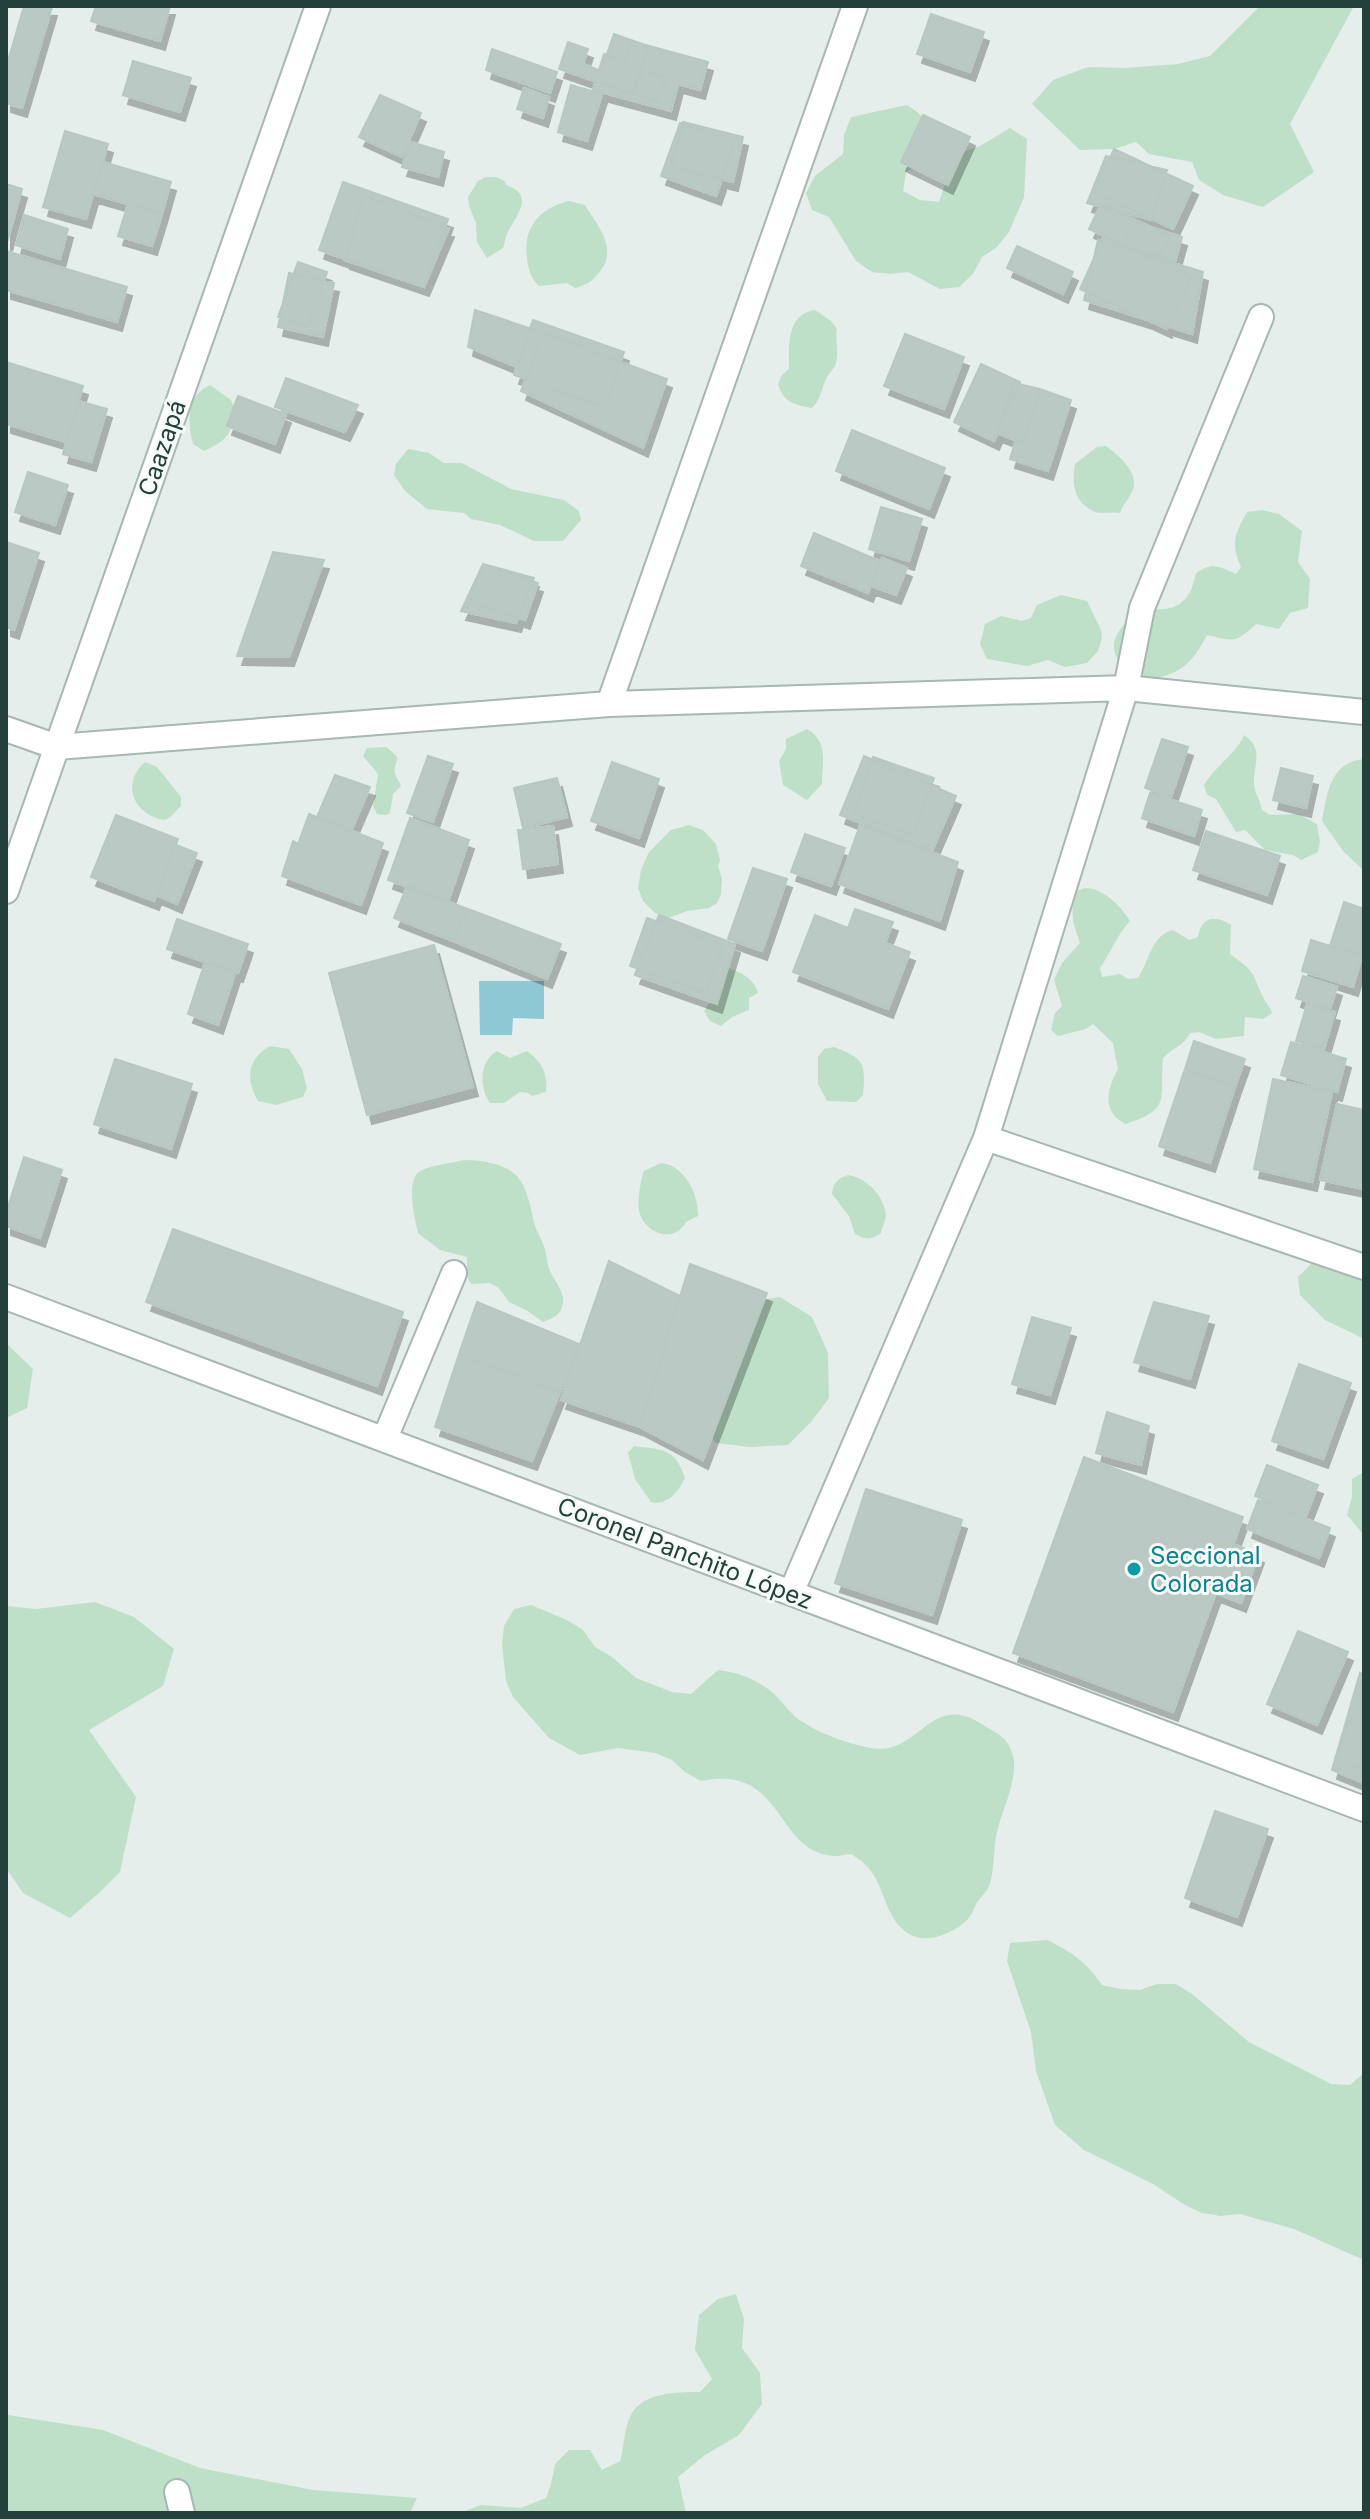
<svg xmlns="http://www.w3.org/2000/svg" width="1370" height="2519" viewBox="0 0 1370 2519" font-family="Inter,sans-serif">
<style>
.green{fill:#bee0c8}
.water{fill:#8dc8d4}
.building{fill:#bac9c3;stroke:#b7c8c2;stroke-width:2;filter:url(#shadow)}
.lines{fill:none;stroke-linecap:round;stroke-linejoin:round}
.lane-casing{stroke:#a7b7b2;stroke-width:28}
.street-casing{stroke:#a7b7b2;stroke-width:28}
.lane{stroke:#fff;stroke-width:24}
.street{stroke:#fff;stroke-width:24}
.culture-dot{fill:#0f9aa8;stroke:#f6faf8;stroke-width:3}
.labels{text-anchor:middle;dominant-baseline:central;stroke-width:6;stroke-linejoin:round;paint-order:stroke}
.street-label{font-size:24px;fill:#23413a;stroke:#f6faf8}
.culture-label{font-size:24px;fill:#0d838f;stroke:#f6faf8;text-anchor:start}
</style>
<defs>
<filter id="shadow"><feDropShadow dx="5" dy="9" stdDeviation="0" flood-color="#0004"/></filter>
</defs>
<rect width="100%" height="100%" fill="#e5eeea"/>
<path class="green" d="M1260 6H1354L1290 124 1314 172 1263 207 1223 195 1199 180 1192 162 1149 154 1136 142 1114 149 1080 150 1032 104 1053 80 1088 67 1124 68 1178 64 1210 56Z
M907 105C936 123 930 134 922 163L906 172 903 191 920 200 939 202 951 167 962 152 980 146 1010 128 1027 139 1024 197 1009 232 997 247 982 257 973 274 959 287 940 289 908 272 890 274 872 272 856 261 829 217 812 210 806 193 815 176 843 154 844 135 851 117Z
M486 177H496L505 181 506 185C534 195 519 211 510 228 506 234 505 242 503 248L487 258 477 242 476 223 469 206 468 197 478 181Z
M569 201 585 205C599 228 620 251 597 275 591 282 584 286 575 288L567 283 539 286C530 277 528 269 527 257 523 227 540 208 569 201Z
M815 310 831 321 837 329C835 340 839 351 836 362 835 369 829 372 826 379 821 390 821 399 812 408 794 405 783 402 778 384L782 375 789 369C789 347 786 314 815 310Z
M210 385 231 400 237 415C228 437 226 441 204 451L193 444C187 421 186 396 210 385Z
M1106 446C1118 455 1139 472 1133 489 1130 498 1123 504 1120 513 1111 511 1101 515 1093 511 1073 501 1072 483 1075 464L1097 447Z
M408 449 429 453 444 463H462L511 489 564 500 579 511 581 520 563 541H534L500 525 471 519 464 513 427 509 405 491 394 475 396 464Z
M1262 510 1279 514 1302 531 1298 562 1310 579 1308 608 1290 613 1279 629 1256 624C1235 644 1234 641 1207 635 1189 670 1174 677 1136 681 1123 667 1106 653 1118 633 1141 596 1164 619 1183 601 1191 595 1194 582 1196 573 1213 562 1218 566 1236 574L1241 567C1230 543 1235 534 1247 512Z
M1061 595 1087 601 1101 630 1102 638 1098 651 1087 663 1065 667 1048 660 1027 666 987 659 980 644 985 624 1001 616 1022 621 1031 618 1037 605Z
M807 729C829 741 822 763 822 784L807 800 783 785 779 761 786 749V739Z
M1244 735C1266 750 1252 767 1254 785 1255 794 1261 801 1262 810L1270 815 1298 814 1317 824 1320 842 1318 852 1301 860 1293 855 1265 850 1245 830 1236 832 1216 799 1207 795 1204 785C1214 767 1237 753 1244 735Z
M386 747C407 763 392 758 395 774 397 779 400 782 401 786L393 794 390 813 386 815 377 814 373 806 378 774 363 756 367 748Z
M1364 759V871L1343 851 1322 821C1327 794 1330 762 1364 759Z
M145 762 157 767 181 797V806C176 810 172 817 167 819 162 821 159 819 154 817 130 807 124 780 145 762Z
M689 825 703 830 716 844 720 861 718 866 722 879 721 894 717 903 709 908 687 911 668 918 655 913 643 901 638 888 641 870 649 852 671 830Z
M1085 888C1103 888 1121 906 1130 921 1117 935 1111 952 1100 968L1102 977 1120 974 1128 979 1138 978C1149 962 1151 935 1173 930L1189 940 1198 937C1201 917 1215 914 1231 925L1230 954C1254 972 1251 969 1262 995 1265 1002 1270 1006 1272 1013L1263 1019 1245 1017 1244 1036 1216 1039 1199 1032 1190 1033C1184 1046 1172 1048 1163 1058 1159 1099 1173 1108 1126 1124 1101 1112 1107 1089 1118 1069L1113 1043 1093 1024 1086 1029 1058 1036 1051 1030 1055 1013 1062 1006 1054 980 1062 963 1080 943C1073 921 1069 915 1077 891Z
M726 968C741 971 754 979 758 993L749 998V1010L732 1017 721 1026 710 1021 704 1011 713 998Z
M270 1046 289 1049 302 1069 307 1088 303 1097 276 1105 258 1101C246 1080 246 1060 270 1046Z
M834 1047C864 1059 866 1062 863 1095L856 1102 827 1101 818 1084V1057L824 1049Z
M497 1051 510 1058 527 1051C542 1062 548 1074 546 1092L532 1096 528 1093 520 1092 504 1103H490C479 1088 479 1061 497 1051Z
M465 1160C479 1160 500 1163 512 1172 527 1182 530 1206 534 1222 536 1232 543 1240 545 1250 547 1256 547 1263 549 1269 553 1279 564 1290 563 1302 562 1315 553 1318 543 1322L526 1310 509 1302 498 1287 489 1283 471 1284 467 1276V1257L440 1250 418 1233C415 1219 405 1181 420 1171 431 1165 452 1163 465 1160Z
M661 1163C684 1165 699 1194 698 1216L686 1222C674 1245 643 1233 639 1210 637 1202 641 1178 644 1171Z
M848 1175C867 1178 883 1195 886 1214 886 1219 882 1228 881 1233 871 1240 866 1240 855 1234L849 1216 832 1194C833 1183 837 1179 848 1175Z
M1329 1258 1364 1273V1339L1325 1320 1300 1295 1298 1277 1311 1264Z
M780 1297 812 1317 828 1353 829 1398 811 1422 788 1445 750 1447 716 1443 698 1417 737 1303Z
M6 1343 33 1369 27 1408 6 1418Z
M634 1446C662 1450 675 1447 685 1478 678 1492 667 1506 651 1502L635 1479 628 1453Z
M1364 1472V1535L1347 1515 1352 1497V1479Z
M95 1602 134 1617 174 1649 163 1686 89 1730 136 1797 120 1872 99 1893 70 1918 23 1893 6 1868V1606L36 1609Z
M531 1605 567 1620 583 1630 595 1647 612 1657 636 1678 672 1692 691 1694 718 1670C738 1672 758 1680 773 1693 782 1701 789 1712 798 1719 818 1733 848 1744 871 1748 919 1757 929 1692 980 1723 987 1728 999 1733 1005 1740 1027 1766 1003 1804 997 1832 993 1849 995 1870 989 1886 987 1891 982 1896 978 1901 974 1907 972 1916 966 1921 954 1932 932 1942 916 1937 890 1928 887 1900 876 1879 870 1867 862 1861 851 1854 845 1854 838 1857 833 1856 774 1851 785 1764 701 1781L685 1772 672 1760 655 1753 618 1748 580 1755 549 1738 513 1697 506 1681 502 1644 504 1626 514 1609Z
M1048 1940C1072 1953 1086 1961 1102 1985L1120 1989 1140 1990 1157 1984H1176L1192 1994 1249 2042 1331 2084 1350 2085 1364 2073V2260L1294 2229 1240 2214 1221 2216 1202 2213 1185 2205 1153 2184 1084 2150 1055 2125 1036 2071 1031 2032 1007 1961 1010 1943Z
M736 2294 744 2319 742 2348 760 2373 762 2404 739 2435 705 2455 678 2477 686 2513H460L481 2505 521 2508 546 2498 551 2484 555 2464 569 2450H590L602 2470 620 2461C624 2447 624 2430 630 2417 641 2392 677 2392 700 2392L712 2379 695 2350 699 2315 718 2299Z
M8 2415 103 2430 200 2468 313 2490 417 2498 410 2513H6V2416Z"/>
<path class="water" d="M479 981H544V1019L513 1018 512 1035H480Z"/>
<path class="building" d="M24 6 52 7 22 108 6 103V68Z
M96 6H170L160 41 91 21Z
M931 14 984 32 970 72 917 54Z
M614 34 648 46 632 94 559 69 568 42 588 49 583 64 601 71Z
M631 41 708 62 700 90 678 84 671 111 593 90 604 54 625 60Z
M492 49 557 72 550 93 486 70Z
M133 61 191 78 180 112 123 95Z
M643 70 666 78 658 102 635 94Z
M571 85 602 94 587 141 558 132Z
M524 88 549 97 543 118 517 109Z
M380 95 421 113 402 157 359 137Z
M923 115 970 137 948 185 901 162Z
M683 122 743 137 733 182 672 167Z
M680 123 735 142 716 196 661 176Z
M65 131 108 144 86 219 43 207Z
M411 142 444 152 438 177 402 167Z
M1114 149 1193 186 1173 229 1094 192Z
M1106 156 1167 170 1152 220 1087 203Z
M103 162 171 182 162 214 93 194Z
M343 182 448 219 424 287 319 250Z
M6 184 22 189 6 246Z
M364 196 449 228 424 287 345 260Z
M128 204 162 214 152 246 118 236Z
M1101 204 1170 236 1158 261 1089 229Z
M24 215 68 229 60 259 16 245Z
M1130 221 1182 237 1175 262 1123 245Z
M1104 236 1192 277 1167 329 1080 289Z
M1098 240 1203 272 1192 334 1084 300Z
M1017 246 1073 272 1063 294 1007 268Z
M6 251 127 287 117 322 6 290Z
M298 262 327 272 308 327 278 317Z
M289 273 334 283 323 337 278 327Z
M475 310 544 333 529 372 468 347Z
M533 320 624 352 605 407 514 375Z
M544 333 667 379 643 448 521 391Z
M905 334 964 357 944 409 884 386Z
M6 362 83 386 66 442 6 424Z
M981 364 1020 382 994 441 954 422Z
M286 378 358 405 345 432 275 407Z
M1014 383 1040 389 1022 443 997 433Z
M1040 389 1071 400 1048 471 1010 459 1016 440 1022 443Z
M238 396 286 414 275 444 227 426Z
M78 401 107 409 91 462 63 454Z
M852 430 945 468 929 509 836 471Z
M28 472 68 485 55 525 15 512Z
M881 507 922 519 909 561 869 549Z
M814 533 880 561 868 593 801 566Z
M6 542 39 553 14 630 6 627Z
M273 552 324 560 289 657 237 656Z
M882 558 907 568 896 595 871 586Z
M483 564 534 578 516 623 461 611Z
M483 564 538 583 525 620 470 601Z
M1162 739 1188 747 1171 797 1145 788Z
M428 756 453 764 433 822 407 813Z
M864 756 956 796 932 851 840 815Z
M873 757 934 778 914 835 854 814Z
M612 762 659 779 639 838 591 821Z
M1281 768 1313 776 1306 808 1273 800Z
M335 775 370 787 351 831 317 817Z
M557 778 567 817 523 828 514 788Z
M1150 793 1202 810 1194 836 1142 818Z
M309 814 383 843 361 905 282 876 293 841 298 844Z
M116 815 178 839 154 901 91 877Z
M410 818 469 840 448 902 388 880Z
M860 825 958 862 940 921 839 884Z
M553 826 558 864 523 869 518 830Z
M1206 831 1280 856 1267 895 1193 870Z
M805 834 845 848 831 886 791 872Z
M176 845 197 853 177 904 156 895Z
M753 868 787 879 762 951 728 939Z
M407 886 468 909 453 941 394 918Z
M1344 902 1364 909 1362 956 1330 946Z
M468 909 561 944 547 979 453 941Z
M855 909 893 922 885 943 910 952 888 1009 793 972 815 915 848 928Z
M659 915 735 944 717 1004 635 975Z
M647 918 724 945 707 993 630 966Z
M177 919 248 944 238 973 167 949Z
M1311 940 1362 956 1353 987 1302 971Z
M434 945 473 1087 367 1115 329 973Z
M205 962 235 973 218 1025 188 1014Z
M1303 976 1337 987 1330 1009 1296 998Z
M1307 1004 1335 1012 1324 1049 1296 1041Z
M1194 1041 1245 1059 1235 1087 1185 1069Z
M1291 1042 1346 1059 1337 1092 1281 1075Z
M115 1059 192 1084 171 1149 94 1124Z
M1185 1069 1235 1087 1210 1163 1159 1146Z
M1273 1079 1332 1092 1312 1182 1254 1169Z
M1337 1104 1364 1110V1189L1320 1180Z
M24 1157 62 1170 40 1238 6 1226V1213Z
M173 1229 403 1312 377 1386 146 1302Z
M609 1261 680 1296 640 1427 561 1400Z
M690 1264 767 1293 703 1460 640 1427Z
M477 1302 579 1344 560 1392 459 1354Z
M1154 1302 1209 1316 1190 1379 1134 1362Z
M1032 1317 1071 1328 1050 1395 1012 1384Z
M459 1354 560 1392 532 1461 435 1427Z
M1299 1364 1351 1383 1323 1459 1272 1441Z
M1107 1412 1149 1426 1141 1465 1096 1453Z
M1084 1457 1243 1517 1173 1712 1013 1653Z
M1267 1465 1318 1485 1306 1516 1255 1496Z
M866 1489 962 1520 932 1615 835 1583Z
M1258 1500 1330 1528 1319 1558 1247 1529Z
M1233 1544 1259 1554 1241 1603 1215 1593Z
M1298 1631 1348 1652 1317 1725 1267 1704Z
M1360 1673 1364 1675V1783L1332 1770Z
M1360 1695 1364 1697V1770L1335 1758Z
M1215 1811 1268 1829 1237 1917 1185 1898Z"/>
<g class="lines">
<defs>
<path id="lane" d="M385 1438 454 1273"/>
<path id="street" d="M609 704 855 6
M6 729 57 747 609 704 1126 688 1364 712
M6 891 318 6
M986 1138 1364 1267
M6 1297 1364 1809
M791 1593 986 1138 1126 688 1142 608 1261 317
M177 2492 182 2513"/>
</defs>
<use href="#lane" class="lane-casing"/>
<use href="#street" class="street-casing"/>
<use href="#lane" class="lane"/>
<use href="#street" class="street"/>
</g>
<circle class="culture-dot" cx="1134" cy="1569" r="8"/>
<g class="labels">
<g class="street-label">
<text transform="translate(162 448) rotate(-71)">Caazapá</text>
<text transform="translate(685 1553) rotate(21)">Coronel Panchito López</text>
</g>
<g class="culture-label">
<text x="1150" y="1555">Seccional<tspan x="1150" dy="28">Colorada</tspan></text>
</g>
</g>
<rect width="1370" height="2519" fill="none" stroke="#23413a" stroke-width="16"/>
</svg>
